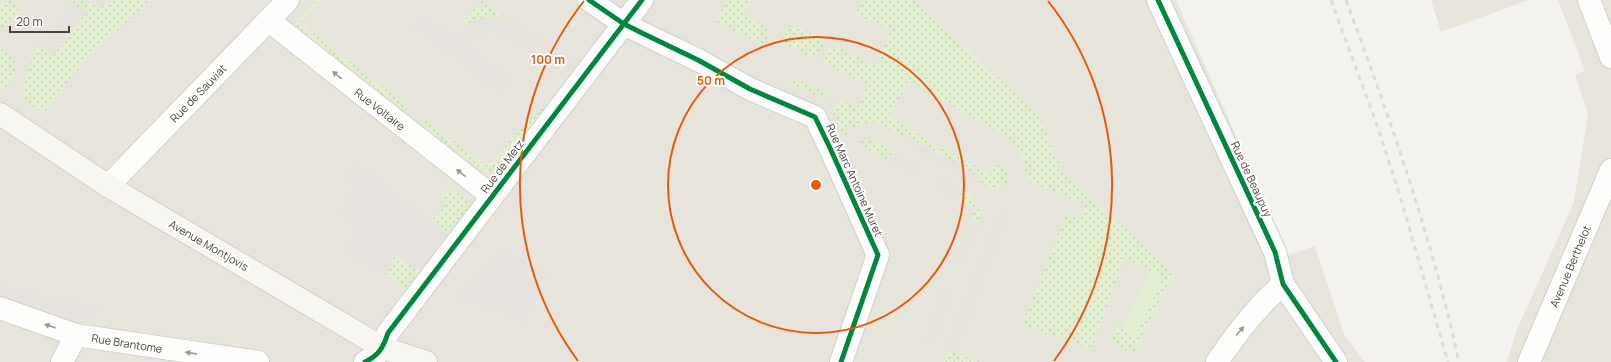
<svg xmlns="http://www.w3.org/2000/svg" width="1611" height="362" viewBox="0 0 1611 362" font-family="Manrope,sans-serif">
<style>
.residential{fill:#e7e4dc}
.grass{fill:url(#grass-dots)}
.pitch{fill:#e1eecf}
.parking{fill:#e6e3df}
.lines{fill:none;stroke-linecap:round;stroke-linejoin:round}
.minor-casing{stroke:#d2d0cb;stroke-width:24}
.secondary-casing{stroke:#d3cfc5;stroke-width:24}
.minor{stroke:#fdfdfc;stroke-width:22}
.secondary{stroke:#f7f6f1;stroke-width:22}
.rail{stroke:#dbdbda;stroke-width:3;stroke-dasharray:5 5;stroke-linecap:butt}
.cycleway-casing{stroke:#fff;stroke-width:8}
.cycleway{stroke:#00873e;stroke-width:5}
.oneway{fill:#9b9791}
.ring{fill:none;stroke:#e8590c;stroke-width:2}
.labels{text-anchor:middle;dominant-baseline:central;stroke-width:4;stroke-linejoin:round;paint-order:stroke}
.street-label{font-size:11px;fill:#4b4439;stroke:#fff}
.centre{fill:#e8590c;stroke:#fff;stroke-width:2}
.ring-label{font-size:12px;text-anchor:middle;font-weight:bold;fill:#e8590c;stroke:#fff;stroke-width:4;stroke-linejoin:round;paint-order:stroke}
</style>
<defs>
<pattern id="grass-dots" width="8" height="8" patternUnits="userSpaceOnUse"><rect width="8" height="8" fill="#e1eecf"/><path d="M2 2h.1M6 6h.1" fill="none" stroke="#c3cdb2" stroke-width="1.8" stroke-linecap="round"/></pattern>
</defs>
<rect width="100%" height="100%" fill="#f4f2ee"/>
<path class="residential" d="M0 0H1176L1289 255 1315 246 1344 334 1365 362H0Z
M1431 0H1529L1441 32Z
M1558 0H1611V362H1507L1516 332 1574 202 1588 113 1575 75 1585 71Z"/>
<path class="grass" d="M12 0H14L21 7 3 29 0 28V5Z
M76 0 100 6 106 5 114 0H151L91 54 43 113 25 100 23 93 31 56 38 46 55 53 87 11 71 5Z
M315 0H319L301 24 409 107 405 112 298 28 296 25Z
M726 0H751L744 15 766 26 767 37 764 45 716 22Z
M863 0H920L918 3 1041 118 1054 155 1062 160 1055 166 1174 272 1133 354 1110 341 1117 325 1136 335 1164 277 1125 258 1091 349 1022 325 1067 213 1081 219 1086 204 1029 182C1024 175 1027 168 1024 160 1021 152 1014 147 1010 139L909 81 889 116 936 144 933 151 904 134 902 138C882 126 876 116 853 128L851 124 845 138 833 111 839 99 858 107 868 84 822 63 829 48 837 47 876 66 891 31 870 19 868 22 855 15Z
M482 1 508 18C483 17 471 19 452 35Z
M801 27 820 38 823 41V46L815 59 779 42 784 30 789 28Z
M0 48C5 52 12 55 14 61 17 70 13 85 3 88L0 86Z
M791 77 828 94 826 100 790 84Z
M540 105 547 110 500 170 485 172 420 124 424 119 488 167 512 138 513 139Z
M866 140 880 143 894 152 889 161 862 146 860 141Z
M942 147 990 174 997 162 1007 170 1008 182 996 190 979 184 982 178 938 153Z
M450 188 473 205 448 235 432 221 446 204 441 200Z
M964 191C976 199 983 207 979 223L970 219 974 208 959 199Z
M396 255 420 272 407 289 385 274Z
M949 350 981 362H943Z"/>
<path class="pitch" d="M1150 270 1164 276 1136 335 1122 328Z"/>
<path class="parking" d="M71 5 88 11 55 54 38 46Z
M421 15 452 34 468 24 480 19 488 17 508 18 578 64 574 71 527 40 523 45 509 37 494 31 476 36 465 44 510 80 499 93 457 59 414 27Z
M904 134 933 151 929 156 901 139Z
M894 152 919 167 914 175 889 161Z
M938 153 982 178 979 184 935 159Z
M357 164 448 235 420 272 396 255 385 274 345 250 358 228 340 214 356 188 346 178Z
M940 176 964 191 959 199 934 186Z
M999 213 1007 217 957 347 949 344Z
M970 219 979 223 961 266 954 262Z
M503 250 547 275 524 322 487 306 461 297 477 276Z
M0 286 98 308 91 321 0 299Z
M942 293 951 297 933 343 925 340Z"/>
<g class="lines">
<defs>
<path id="minor" d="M589 0 624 24 642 33 698 60 750 89 815 117 830 148 878 255 841 362
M1158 0 1275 252 1283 284 1336 362
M1589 0 1611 57
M268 20 492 196
M108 186 288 0
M0 308 76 335 258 362
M62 362 76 335
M365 362C379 355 383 348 388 333L642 0
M1217 362C1236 334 1257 306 1283 284
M1529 362 1611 170"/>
<path id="secondary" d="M0 114 108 186 383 348 426 362"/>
</defs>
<use href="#minor" class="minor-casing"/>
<use href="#secondary" class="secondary-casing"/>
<use href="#minor" class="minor"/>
<use href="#secondary" class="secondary"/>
<path class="rail" d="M1331 0 1378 128 1400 196 1448 362
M1346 0C1390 119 1432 238 1459 362"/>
<defs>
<path id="cycleway" d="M589 0 624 24 642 33 698 60 750 89 815 117 830 148 878 255 841 362
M1158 0 1275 252 1283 284 1336 362
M365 362C379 355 383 348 388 333L642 0"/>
</defs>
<use href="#cycleway" class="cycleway-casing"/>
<use href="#cycleway" class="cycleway"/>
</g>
<defs><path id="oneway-solid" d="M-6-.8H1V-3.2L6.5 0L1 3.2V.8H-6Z"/></defs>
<g class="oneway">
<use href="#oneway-solid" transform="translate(337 75) rotate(-142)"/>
<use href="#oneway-solid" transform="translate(461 173) rotate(-142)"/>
<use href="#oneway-solid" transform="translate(50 326) rotate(-161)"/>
<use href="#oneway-solid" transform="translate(1240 331) rotate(-49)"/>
<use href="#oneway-solid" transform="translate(191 353) rotate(-171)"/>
</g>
<g class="ring">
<circle cx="816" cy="185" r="148"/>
<path d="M578 361A296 296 0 0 1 584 1M1048 1A296 296 0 0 1 1054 361"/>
</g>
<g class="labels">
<g class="street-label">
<text transform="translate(198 93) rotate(-46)">Rue de Sauviat</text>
<text transform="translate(380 109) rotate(38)">Rue Voltaire</text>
<text transform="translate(502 166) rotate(-53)">Rue de Metz</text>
<text transform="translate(1252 179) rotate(65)">Rue de Beaupuy</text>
<text transform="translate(855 180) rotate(66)">Rue Marc Antoine Muret</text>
<text transform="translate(209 245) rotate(30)">Avenue Montjovis</text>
<text transform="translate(1570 266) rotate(-67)">Avenue Berthelot</text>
<text transform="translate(127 343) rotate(9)">Rue Brantome</text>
</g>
</g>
<circle cx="816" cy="185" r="6" class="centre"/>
<g class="ring-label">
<text x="548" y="64">100 m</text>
<text x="711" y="85">50 m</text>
</g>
<path d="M10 26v6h59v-6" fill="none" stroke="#4b4439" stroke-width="2"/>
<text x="16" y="26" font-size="12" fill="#4b4439" stroke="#ffffff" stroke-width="3" paint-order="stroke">20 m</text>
</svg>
